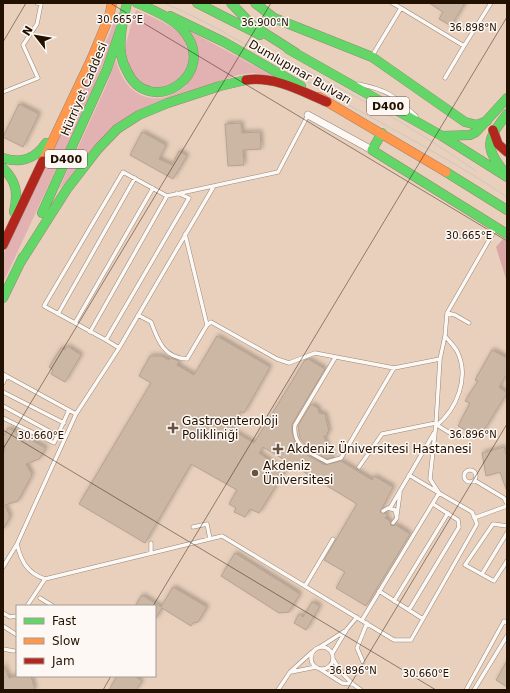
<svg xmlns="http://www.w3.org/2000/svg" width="510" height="693" viewBox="0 0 510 693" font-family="'DejaVu Sans',sans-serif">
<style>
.green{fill:#e2b2b3}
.forest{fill:#d9a7a8}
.building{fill:#ccb7a4;stroke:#b6a291;filter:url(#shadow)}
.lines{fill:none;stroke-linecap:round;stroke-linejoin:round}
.lane-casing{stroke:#9a8775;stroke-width:4.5}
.street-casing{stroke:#9a8775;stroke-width:8}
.fast-casing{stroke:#9a8775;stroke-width:10}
.slow-casing{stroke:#9a8775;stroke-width:10}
.jam-casing{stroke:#9a8775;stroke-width:10}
.lane{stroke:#fcf8f5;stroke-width:3.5}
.street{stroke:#fcf8f5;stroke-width:7}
.fast{stroke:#63d668;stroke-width:9}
.slow{stroke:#ff974d;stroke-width:9}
.jam{stroke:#b3261e;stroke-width:9}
.tram{stroke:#cec8c1;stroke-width:1}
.ticks{fill:none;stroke:#221001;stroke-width:1;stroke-opacity:0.45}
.poi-dot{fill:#675342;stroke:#fdf8f3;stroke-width:1.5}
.labels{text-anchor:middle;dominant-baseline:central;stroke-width:3;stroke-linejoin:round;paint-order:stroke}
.shield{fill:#fdf8f3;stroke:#64564a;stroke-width:1}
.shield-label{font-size:11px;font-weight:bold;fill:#221001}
.street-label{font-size:12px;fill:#221001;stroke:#fdf8f3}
.poi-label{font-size:12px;fill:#221001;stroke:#fdf8f3;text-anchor:start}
.ticks-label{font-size:10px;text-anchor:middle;fill:#221001;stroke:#fdf8f3;stroke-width:3;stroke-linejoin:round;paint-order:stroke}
</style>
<defs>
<filter id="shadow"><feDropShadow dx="2" dy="-2" stdDeviation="2" flood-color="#0004"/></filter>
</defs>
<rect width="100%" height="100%" fill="#e8d0bc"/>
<path class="green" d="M136 10C152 17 169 23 182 35 185 38 186 45 187 49 199 88 140 105 126 61 122 49 132 23 136 10Z
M117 13H120L112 41 91 94 3 283V255L108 37Z
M188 30 273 76 253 73 238 75 153 104 59 189 106 86 116 60C125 97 157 111 187 85Z"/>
<path class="forest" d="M503 239 507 242V282L496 247Z"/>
<path class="building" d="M429 3H465L451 26 439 19 443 12Z
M19 104 39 114 23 147 3 137Z
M241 123 242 133 260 132 261 149 243 150 244 165 228 166 225 124Z
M142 132 166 145 159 159 172 165 179 151 187 156 173 179 130 155Z
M217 336 270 367 244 413 241 411 230 429 254 443 305 360 308 359 325 369 292 424V433L297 446 307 455 325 465 341 461 372 480 374 476 393 487 380 512 388 514 385 518 390 521 391 526 396 525 410 534 366 606 336 588 345 572 324 560 357 504 263 447 259 453 285 471 259 513 250 509 245 517 234 512 236 508 229 504 237 490 191 464 145 543 79 504 151 383 139 376 150 356H161L169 360 170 358 179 361 177 365 194 375Z
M67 346 81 355 65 382 51 374 53 370 49 367 61 348 65 350Z
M492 350 507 358V374L499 387 507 393 479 438 458 426 470 403 465 401 478 381 475 380Z
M311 404 318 408 319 413 325 414 329 432H327L328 435 324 436 329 454 334 457 327 459 316 453 306 446 300 438 298 426Z
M8 428 46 448 39 459 26 464 32 475 18 501 5 505 10 517 3 530V452H5L3 437Z
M504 447 507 457 506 489 500 472 486 476 482 453Z
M235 553 300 594 289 612 279 613 221 576Z
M173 587 207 607 198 622 193 623 191 626 162 608 155 620V606H135L142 595 161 607Z
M312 602 320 606 306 630 294 623 299 614 303 617Z
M507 661V687L496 680Z
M3 664 9 678 16 676H31L35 690H3Z
M117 676H137V678L142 681 136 690H109Z"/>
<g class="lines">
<defs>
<path id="lane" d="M392 3 401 8
M464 46 491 3
M372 56 401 8 464 46 445 78
M358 84C388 90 393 95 416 116
M3 92 38 78 23 45 37 24 41 4 37 3
M177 193 189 198 106 340 44 306 123 172 167 196 278 172 308 115
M447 313 455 315 469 323
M58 314 135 178
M138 315 151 322C158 341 164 358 187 359L207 325 185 234
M75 323 153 188
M207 325 211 322 277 359 289 363 315 353 394 368 341 458 327 462C311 453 292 447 295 425L335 358
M90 332 167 196
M106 340 119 348
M394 368 440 359
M3 374 76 414
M3 383 6 376
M3 392 64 423
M3 406 58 436
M3 418 54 443 69 410
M437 425 453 435
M436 426C457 409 470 377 457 351 454 346 449 341 445 336
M359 467 382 434 436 423
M464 476a6 6 0 1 1 12 0a6 6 0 1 1-12 0Z
M474 480 504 498 507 504
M390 508 434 433
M383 511 388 508 395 510 397 518 393 523
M397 515 400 493
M474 518 507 506
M507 526 493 524 465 565 494 581 507 561
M193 527 207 524 210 539
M17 544C21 561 27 573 45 579
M151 553V543
M3 567 17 544 76 414 119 348 214 186
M482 574 507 533
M305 586 333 539
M379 591 423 619
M40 598 53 606
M394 601 448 513
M27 606 45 579 222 536 394 640H411L477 524 472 512 439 493 430 479 436 423 440 359 445 336 447 313 496 228
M409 610 459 527 458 520 433 504
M3 613 10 617 17 616
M362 620 439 493 409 475
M3 626 17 635
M320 647 345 631
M311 658a11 11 0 1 1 22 0a11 11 0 1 1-22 0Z
M3 649 14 651
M332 654 347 629 357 617
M333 659C341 672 348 682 361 690
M363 662 357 648 367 623
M320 669 342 683 351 684
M291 672 316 667
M278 690 290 672 312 652
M466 690 504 621 507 623
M474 690 507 636"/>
<path id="street" d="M308 115 372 150"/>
<path id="fast" d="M127 3C123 20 119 37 121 54 122 60 124 66 127 71 149 120 222 74 182 29 173 19 149 8 137 3
M197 3 260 35
M231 3 252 25 296 53
M255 3 274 18 372 57 465 122 477 125 487 121
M170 16 224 42 301 86
M288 49 442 136 507 177
M382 133 372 150 507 234
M442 136 470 135 476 132 507 98
M3 158C22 164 35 159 46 143
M3 168C17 182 18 193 14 212
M446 172 507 210
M505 173C483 146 487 140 507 114
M42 213 107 69 124 19
M20 263 67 189 98 149 117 129 139 115 168 103 220 86 246 80
M3 298 23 257"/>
<path id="slow" d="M319 97 446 172
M43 161 91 60 109 17 112 3"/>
<path id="jam" d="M246 80C275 76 301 91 327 102
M493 130 498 144 507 152
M3 245 43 161"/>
</defs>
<use href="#lane" class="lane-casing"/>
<use href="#street" class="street-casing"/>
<use href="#fast" class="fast-casing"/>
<use href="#slow" class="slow-casing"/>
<use href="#jam" class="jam-casing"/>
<use href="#lane" class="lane"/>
<use href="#street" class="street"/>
<use href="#fast" class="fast"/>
<use href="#slow" class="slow"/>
<use href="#jam" class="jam"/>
<path class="tram" d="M164 3C217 25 264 56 313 85 378 122 445 155 507 197
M273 54C343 88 412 126 476 171"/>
</g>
<path class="ticks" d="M110 3 507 241M3 42 26 3M3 430 436 690M3 449 271 3M153 606 507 17M103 690 111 676M347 690 507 424"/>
<g class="poi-dot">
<path d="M171 422h4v4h4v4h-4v4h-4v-4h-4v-4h4z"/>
<path d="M276 443h4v4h4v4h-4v4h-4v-4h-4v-4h4z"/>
<circle cx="255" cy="473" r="4"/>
</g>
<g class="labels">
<g class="shield">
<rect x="367" y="97" width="42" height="18" rx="3"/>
<rect x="45" y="150" width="42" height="18" rx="3"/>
</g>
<g class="shield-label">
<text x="388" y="106">D400</text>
<text x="66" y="159">D400</text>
</g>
<g class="street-label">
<text transform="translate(300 72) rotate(30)">Dumlupınar Bulvarı</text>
<text transform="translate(84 89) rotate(-67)">Hürriyet Caddesi</text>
</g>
<g class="poi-label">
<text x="182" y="421">Gastroenteroloji<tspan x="182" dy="14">Polikliniği</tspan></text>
<text x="287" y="449">Akdeniz Üniversitesi Hastanesi</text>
<text x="263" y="466">Akdeniz<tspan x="263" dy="14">Üniversitesi</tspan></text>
</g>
</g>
<g class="ticks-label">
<text x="120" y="23">30.665°E</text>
<text x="265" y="26">36.900°N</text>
<text x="473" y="31">36.898°N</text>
<text x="469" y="239">30.665°E</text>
<text x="473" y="438">36.896°N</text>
<text x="41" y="439">30.660°E</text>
<text x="353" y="674">36.896°N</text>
<text x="426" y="677">30.660°E</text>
</g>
<rect width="510" height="693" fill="none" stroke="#221001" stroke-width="8"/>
<rect x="16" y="605" width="140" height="72" fill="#fdf8f3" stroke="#a59b92"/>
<rect x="24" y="618" width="20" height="6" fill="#63d668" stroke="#a59b92"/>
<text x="52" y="625" font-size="12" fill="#221001">Fast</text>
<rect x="24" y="638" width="20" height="6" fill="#ff974d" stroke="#a59b92"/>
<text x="52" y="645" font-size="12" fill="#221001">Slow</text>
<rect x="24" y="658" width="20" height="6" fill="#b3261e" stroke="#a59b92"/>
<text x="52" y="665" font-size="12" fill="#221001">Jam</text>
<g transform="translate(36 36) rotate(301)" stroke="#fdf8f3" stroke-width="3" paint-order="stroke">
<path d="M0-3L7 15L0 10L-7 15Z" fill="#221001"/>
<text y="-6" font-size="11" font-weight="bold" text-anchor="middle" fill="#221001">N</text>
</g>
</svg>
